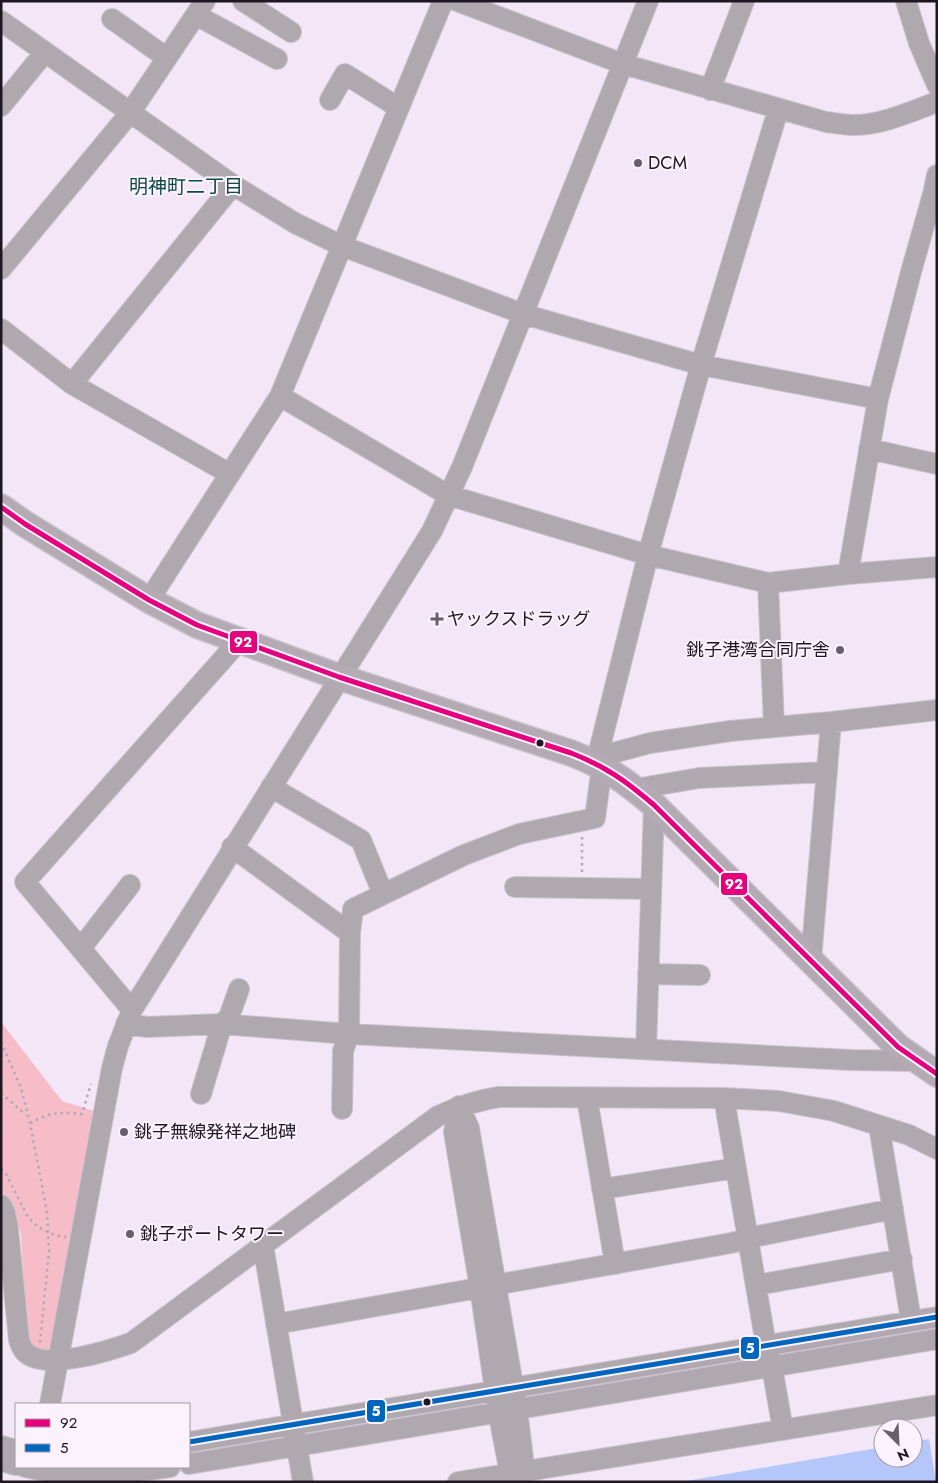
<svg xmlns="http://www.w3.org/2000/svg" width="938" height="1483" viewBox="0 0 938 1483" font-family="Jost,'Noto Sans JP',sans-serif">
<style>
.green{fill:#f6bdc8}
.water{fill:#b5c6fa}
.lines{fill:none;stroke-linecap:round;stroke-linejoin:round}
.minor-casing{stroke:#ccc2ce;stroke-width:22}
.major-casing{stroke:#ccc2ce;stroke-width:28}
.path{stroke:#b2aab3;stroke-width:2.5;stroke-dasharray:2.5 4;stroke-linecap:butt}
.minor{stroke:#afa8ae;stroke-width:20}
.major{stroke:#b3aab3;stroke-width:25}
.bus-1-casing{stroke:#fcf2fe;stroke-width:9}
.bus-2-casing{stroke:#fcf2fe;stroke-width:9}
.bus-1{stroke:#e5007d;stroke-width:5}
.bus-2{stroke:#0065bd;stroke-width:5}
.poi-dot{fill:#695f6b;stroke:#fcf2fe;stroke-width:2}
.bus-dot{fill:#1e1620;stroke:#fcf2fe;stroke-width:2}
.labels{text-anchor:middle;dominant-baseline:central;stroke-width:4;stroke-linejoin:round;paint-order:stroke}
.poi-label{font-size:18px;fill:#1e1620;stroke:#fcf2fe;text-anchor:start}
.neighbourhood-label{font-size:19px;fill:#0e4a42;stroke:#fcf2fe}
.line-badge{stroke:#fcf2fe;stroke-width:2}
.badge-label{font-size:14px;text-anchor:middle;font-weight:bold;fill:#fff}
</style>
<rect width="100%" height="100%" fill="#f3e6f6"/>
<path class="green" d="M1 1022 62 1101 94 1111 50 1349 47 1353 35 1350 26 1335 21 1234 10 1203 1 1190Z"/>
<path class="water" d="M929 1439 936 1482H681L883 1447V1458H913V1442Z"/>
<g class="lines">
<defs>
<path id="minor" d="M243 1 291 32
M457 1 623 64 826 122C835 123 844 125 853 125 882 125 910 112 937 102
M906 1 919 43 937 85
M196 15 277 59
M112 19 167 58
M1 21 233 185 295 223 342 246 523 314 701 365 878 399
M710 90 744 1
M330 100 345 74 399 108
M1 106 45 52
M1 269 130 113 205 1
M1 329 72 384 230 474
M72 384 233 185
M280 396 448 495 648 555 768 583 848 574 937 567
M869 449 937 464
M848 574 878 399 911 272 933 194 937 175
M768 583 774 726
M149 600 280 396 443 1
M596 763 648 555 701 365 778 110
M596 763 613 753 650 743 730 731 831 722 937 710
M271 787 361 840 383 894
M635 789 699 778 827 772
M232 847 350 933
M515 887 651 889
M81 948 130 885
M811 960 831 722
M648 974 700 975
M132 1010 25 882 239 641
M126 1024 147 1027 222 1024 349 1034 851 1060 917 1061
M646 1049 654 805
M201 1094 222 1024 229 1017 239 989
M587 1098 615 1264
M724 1098 766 1345 772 1367 783 1430
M459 1106 469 1128 517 1409 523 1458 517 1472 508 1463 498 1411 480 1288 454 1132Z
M342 1109 343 1051 349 1034 350 933 353 909 464 855 519 834 595 818 602 766
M879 1126 911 1320
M602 1189 736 1168
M1 1205 5 1213 8 1229 19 1340C21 1346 23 1352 29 1355 50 1369 108 1351 131 1343L438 1116C458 1107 477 1100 499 1097L724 1098 779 1101 834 1111 909 1135 937 1149
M263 1245 303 1482
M757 1285 902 1259
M276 1324 731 1243 748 1238 893 1209
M50 1404 112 1068 118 1046 132 1010 432 531 462 467 648 1
M189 1442 937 1317
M1 1446 16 1450
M1 1461 16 1465
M189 1464 937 1339
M25 1467C73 1478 122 1474 170 1467
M458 1482 937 1405"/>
<path id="major" d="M1 507 25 524 149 600 197 625 339 677 571 753C605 766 626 781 654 805L898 1047 937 1074"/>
</defs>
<use href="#minor" class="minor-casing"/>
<use href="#major" class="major-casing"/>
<path class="path" d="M582 872V837
M1 1042 21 1088 30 1123 47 1212 49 1251 40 1343
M1 1093 26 1115
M30 1123C51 1112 59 1112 82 1114L91 1084
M1 1169 6 1174 28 1217C38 1229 50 1235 66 1237"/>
<use href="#minor" class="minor"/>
<use href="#major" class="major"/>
<defs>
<path id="bus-1" d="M1 507 25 524 149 600 197 625 339 677 571 753C605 766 626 781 654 805L898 1047 937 1074"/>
<path id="bus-2" d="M189 1442 937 1317"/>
</defs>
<use href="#bus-1" class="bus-1-casing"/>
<use href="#bus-2" class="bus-2-casing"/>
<use href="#bus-1" class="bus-1"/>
<use href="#bus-2" class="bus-2"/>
</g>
<g class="poi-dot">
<circle cx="638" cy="163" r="5"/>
<path d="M434.5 611.5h5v5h5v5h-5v5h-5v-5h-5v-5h5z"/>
<circle cx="840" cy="650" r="5"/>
<circle cx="124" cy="1132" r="5"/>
<circle cx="130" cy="1234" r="5"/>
</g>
<g class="bus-dot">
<circle cx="540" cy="743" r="4.5"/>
<circle cx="427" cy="1402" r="4.5"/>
</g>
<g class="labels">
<g class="poi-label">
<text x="648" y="163">DCM</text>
<text x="447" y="619">ヤックスドラッグ</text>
<text x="830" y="650" text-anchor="end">銚子港湾合同庁舎</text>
<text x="134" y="1132">銚子無線発祥之地碑</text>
<text x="140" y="1234">銚子ポートタワー</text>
</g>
<g class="neighbourhood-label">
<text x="186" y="186">明神町二丁目</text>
</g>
</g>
<g class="line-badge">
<rect x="229" y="630" width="29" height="24" rx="5" fill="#e5007d"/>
<rect x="720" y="872" width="28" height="24" rx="5" fill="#e5007d"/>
<rect x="740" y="1336" width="20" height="24" rx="5" fill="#0065bd"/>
<rect x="366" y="1399" width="20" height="24" rx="5" fill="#0065bd"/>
</g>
<g class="badge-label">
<text x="243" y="647">92</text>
<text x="734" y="889">92</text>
<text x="750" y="1353">5</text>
<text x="376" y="1416">5</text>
</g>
<rect width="938" height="1483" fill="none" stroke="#1e1620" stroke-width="5"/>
<rect x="15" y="1403" width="175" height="65" fill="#fcf2fe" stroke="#a39aa5"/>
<rect x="25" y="1419" width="25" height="8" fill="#e5007d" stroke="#a39aa5"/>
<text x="60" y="1428" font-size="15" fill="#1e1620">92</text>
<rect x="25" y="1444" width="25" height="8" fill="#0065bd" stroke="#a39aa5"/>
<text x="60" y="1453" font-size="15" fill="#1e1620">5</text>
<g transform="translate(898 1443) rotate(156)"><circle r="24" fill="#fcf2fe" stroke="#a39aa5"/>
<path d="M0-4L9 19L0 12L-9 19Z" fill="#695f6b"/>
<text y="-8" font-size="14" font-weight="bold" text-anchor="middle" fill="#1e1620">N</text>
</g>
</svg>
